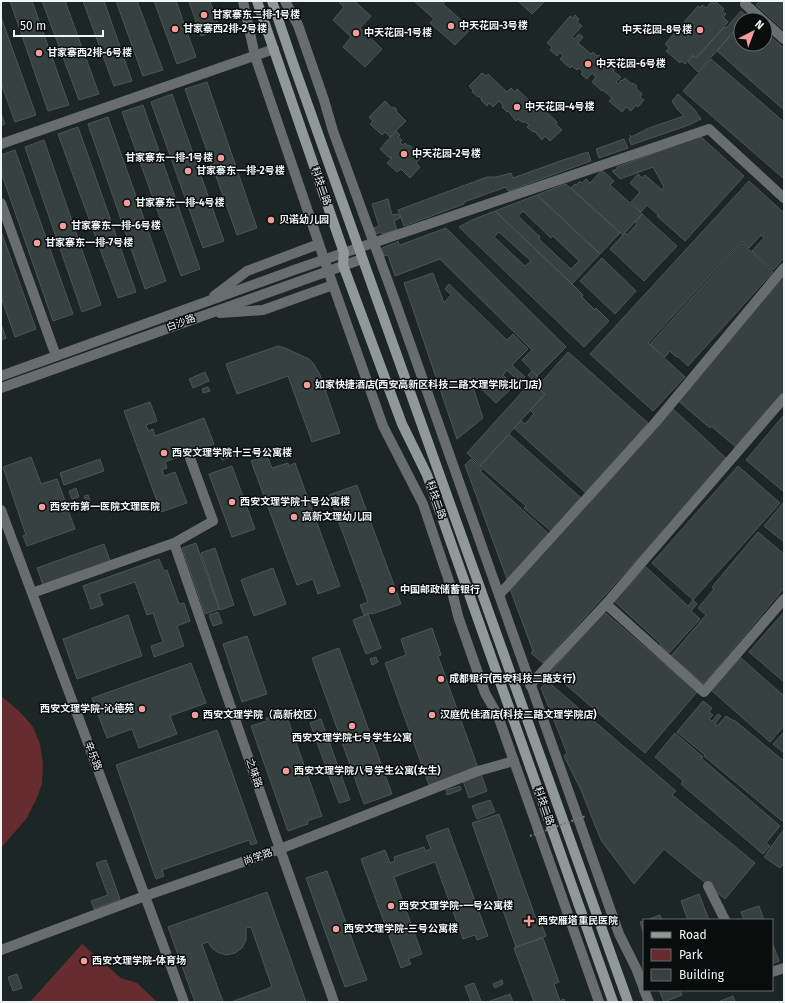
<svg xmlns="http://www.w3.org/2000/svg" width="785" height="1003" viewBox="0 0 785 1003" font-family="'Fira Sans','Noto Sans SC',sans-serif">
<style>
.green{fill:#662c2f}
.building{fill:#364140;stroke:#4b5756;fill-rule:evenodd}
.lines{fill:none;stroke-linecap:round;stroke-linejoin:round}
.minor{stroke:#686e6d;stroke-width:10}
.tertiary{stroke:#686e6d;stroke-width:10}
.secondary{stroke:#909998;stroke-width:10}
.path-bridge{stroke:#727b7a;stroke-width:2;stroke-dasharray:2 2;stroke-linecap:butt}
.poi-dot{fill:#f59b9c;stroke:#090e0d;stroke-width:1.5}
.labels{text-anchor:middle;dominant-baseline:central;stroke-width:3;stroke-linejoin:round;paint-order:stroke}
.poi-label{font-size:10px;font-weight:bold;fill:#eff6f5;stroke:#090e0d;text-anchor:start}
.street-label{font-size:10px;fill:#eff6f5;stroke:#090e0d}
</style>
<rect width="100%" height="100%" fill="#1b2625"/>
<path class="green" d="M1 697 6 700 22 714 33 727 40 744 43 764 42 784 36 800 26 819 1 848Z
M82 944 121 978 137 983 157 1002H30Z"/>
<path class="building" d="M10 1H32L69 105 48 111Z
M42 1H65L99 94 79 100Z
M83 1H104L132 81 114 86Z
M116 1H137L163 70 143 76Z
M154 1H176L196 57 177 64Z
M189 1H210L220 29 201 36Z
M338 1H354L371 16 360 28 382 49 365 67 343 47 351 37 333 20 344 7Z
M414 1H445L443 4 471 29 455 45 430 23 434 19Z
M518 1H545L532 14Z
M712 1 714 4 716 2 724 9 722 11 726 14 723 17 728 22 696 58 693 55 685 64 682 61 680 63 666 51 669 48 665 44 698 6 700 8 702 5 706 8Z
M760 1H784V30L756 5Z
M741 11 747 16 744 20H741V23L698 72 688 62 693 56 696 58 725 27 726 28Z
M575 15 579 19 577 22 582 26 572 37 574 39 579 34 583 37 578 43 591 54 593 52 597 56 599 55 606 61 608 59 612 62 610 65 615 69 613 71 621 77 616 82 618 84 621 80 622 81 625 78 632 84 633 83 637 86 636 88 642 94 640 97 644 100 638 107 636 105 631 111 626 107 622 112 609 101 612 98 603 90 602 91 592 82 596 77 592 73 587 79 581 74 583 72 579 68 577 70 572 66 570 68 560 59 563 56 560 52 557 56 550 50 552 47 547 43 570 16 573 18Z
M1 17 36 115 15 122 1 83Z
M741 24V44H765V32L784 48V110L717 51Z
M711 59 784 122V179L683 91Z
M482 73 486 76 488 74 507 92 511 88 515 92 517 89 532 103 530 105 535 110 537 108 540 111 543 109 557 122 556 124 562 130 550 141 545 136 542 140 534 131 533 132 527 127 529 125 524 121 523 123 518 119 516 121 511 115V114L508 111 507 112 502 107 503 105 499 101 493 107 489 103 487 106 481 100 482 99 478 96V97L472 92 473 90 469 86Z
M207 82 257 228 237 235 185 89Z
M172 94 224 241 203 248 151 102Z
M678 94 694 109 701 119 689 125 631 145 629 138 631 137 630 135 631 137 649 128 684 116 677 109 672 101Z
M385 101 392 108 394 107 397 110 396 111 406 121 390 137 385 132 382 135 370 124 373 121 369 117Z
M143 105 200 269 181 276 122 112Z
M1 113 5 124 1 126Z
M108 117 166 281 145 289 88 124Z
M78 127 136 292 118 298 58 134Z
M396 131 400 135 398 137 402 140 400 142 403 145 405 143 408 146 409 145 418 152 419 151 423 155 416 163 420 167 410 178 401 169 397 172 387 163 392 158 391 157 390 158 380 149Z
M700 136 744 176 685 241 657 216 658 215 647 205 641 212 631 202 640 192 630 183 638 174 642 178 645 175 662 190 664 187 653 167 620 179 612 171 617 169V167Z
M624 139 628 148 599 158 596 149Z
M44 140 101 305 82 312 25 147Z
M15 150 73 314 53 321 1 172V155Z
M588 152 591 161 508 191 506 187 464 202V204L404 226 398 210 487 177H496L511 173 513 178 563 160Z
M602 170 614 181 610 185 642 214 623 235 571 188 575 184 576 185 580 181 582 183 586 179 590 183Z
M749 181 784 213V258L773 270 752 251 764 238 761 235 749 248 742 241 648 343 685 377 653 411 590 354Z
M565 184H566L620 233 600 254 537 195Z
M537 195 600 254 572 284 495 211ZM523 211 551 238 553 236 579 261 571 269 539 239 540 237 518 216Z
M388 199 392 215 398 214 400 218 394 221 397 230 382 234 381 232 376 234 374 228 379 226 372 204Z
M495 211 572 284 583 295 582 297 595 310 596 308 609 321 584 347 459 227 472 220ZM499 232 531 261 525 266 494 237Z
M642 214 677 246 644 281 610 249 625 233 627 235 637 224 635 222Z
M446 228 566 347 537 376 522 360 532 350 440 259 395 276 388 255 384 256 382 249V248L397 242 398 241 399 245H400Z
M1 231 36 329 15 337 1 297Z
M742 243 773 272 688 366 677 356 676 357 670 351 665 357 650 344Z
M602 258 636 291 615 314 580 281Z
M433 273 444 303 451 295 445 289 449 284 507 340 513 334 528 349 512 365 525 377 520 383 507 370 503 375 514 386 496 403 470 378 483 418 457 439 404 283Z
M784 274V393L737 448 711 426 710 428 676 399Z
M1 324 6 338 1 340Z
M278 346 285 348 309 359 313 363 320 375 340 433 312 442 288 376 237 394 226 364Z
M568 352 648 423 586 493 514 428 521 421 525 424 534 414 530 410 545 394 537 387Z
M532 371 538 376 534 381 528 375Z
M205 372 209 381 193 388 189 379Z
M531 382 545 394 480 466 467 453Z
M208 387 210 391 203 393 202 389Z
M150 402 157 421 146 425 148 431 153 429 155 436 204 418 214 444 165 462 167 468 162 470 164 476 175 472 187 503 161 512 124 411Z
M673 409 728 460 543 663 531 653 533 651 510 589 612 478 659 423Z
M784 415V492L746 460Z
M509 434 581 498 551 531 524 508 526 506 480 466Z
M236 452 237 455 222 460 221 458Z
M267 456 272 468 288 463 289 466 295 463 340 586 318 594 313 579 297 585 251 461Z
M31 457 41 484 57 479 75 529 27 546 23 536 26 535 3 467Z
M100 459 104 471 64 485 60 473Z
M471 459 482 470 480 471 549 534 507 579 465 465Z
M232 466 255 529 232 537 209 474Z
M738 466 780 503 693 600 652 563Z
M357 485 401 604 372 614V613L364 615 360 605 368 602 329 495Z
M76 488 79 497 72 499 69 491Z
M88 495 91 503 87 504 84 496Z
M783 503 784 504V542L764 526Z
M758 532 784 554V588L704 684 671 656 706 615 698 608 714 589 712 587Z
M196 543 219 609 205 614 182 548Z
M104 544 112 566 45 590 37 568Z
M215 548 234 605 220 610 201 553Z
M159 559 164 571 167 570 179 604 184 603 190 621 177 626 184 646 154 657 151 646 163 642 153 613 147 615 135 582 99 594 103 605 91 609 83 586Z
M646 567 688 606 693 600 697 604 691 611 700 619 669 653 660 645 661 644 614 601Z
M273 568 286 604 254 616 241 580Z
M603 611 697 692 645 753 551 672Z
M218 612 222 623 213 626 209 615Z
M784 612V682L749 652Z
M368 614 381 648 366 654 353 620Z
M128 615 142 656 77 679 63 639Z
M432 628 441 655 438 656 478 768 429 785 385 663 406 655 401 639Z
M247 636 267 694 242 702 223 644Z
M339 648 392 794 364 804 312 658Z
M376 657 378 662 372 665 370 659Z
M740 657 784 696V726L770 742 711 690Z
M191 663 206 703 170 716 177 734 139 748 132 729 107 738 92 698Z
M547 681 676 791 672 795 676 798 755 863 725 899 664 849 634 884 601 840 581 790 564 756 567 753 541 688Z
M703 701 712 708 709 712 713 715 709 719 712 721 718 714 721 716 715 724 717 726 726 716 734 721V720L784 761V819L782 821 704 756 705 755 677 732Z
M286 714 322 816 307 821 308 824 288 831 251 726 267 721 266 718 270 717V719Z
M321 719 350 800 339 803 310 723Z
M217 730 257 843 251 845 249 840 162 870 164 876 156 879 116 765Z
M784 732V753L773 744Z
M675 733 703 757 701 758 780 826 766 843 770 846 763 854 681 784 683 781 655 757Z
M480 771 487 791 469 798 462 778Z
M460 786 461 790 447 795 446 790Z
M490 800 495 812 477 819 472 806Z
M499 814 536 919 539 918 546 936 516 947 472 823Z
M448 828 488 936 477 940 475 935 463 939 435 862 394 877 422 954 408 959 411 964 401 968 361 859 385 850 390 863 395 861 394 857 424 847 425 851 431 849 426 836Z
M784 829V863L780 868 764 857Z
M106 860 120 899 94 909 91 901 108 895 96 863Z
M327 871 367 980 345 987 306 878Z
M267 892 306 1002H231L272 987 251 927 246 928V940L242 948 235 953 226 955 217 952 211 947 208 942 202 944 223 1002H195L168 927Z
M699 894 709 920H688L681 901Z
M759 906 764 920H744L741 912Z
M660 915 662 920H647Z
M644 921V935L640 922Z
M543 938 559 982 554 984 560 1001 564 999 565 1002H534L514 948Z
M772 942 779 961 772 964Z
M17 974 22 988 13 991 8 977Z
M502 980 503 984 495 988 493 984Z
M474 983 481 1001 479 1002H471L465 986Z
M659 990H680L682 995 664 1002Z
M510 994 513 1002H487Z
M733 996 735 1002H718Z"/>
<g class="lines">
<path class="minor" d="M746 1 745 4 763 20
M765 22 784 39
M1 144 274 49
M1 203 56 356
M358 248 709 129 784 198
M1 510 145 896 184 1002
M174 543 280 849 334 1002
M32 593 174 543 213 521 190 458
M499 595 655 423 784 268
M606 604 704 692 784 599
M530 685 606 604 784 398
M708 886 725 920
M1 950 145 896 280 849 478 771 514 761
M772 972 784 968"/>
<path class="tertiary" d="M243 1 255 56 333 285 383 426 423 504 451 587 458 616 485 693 498 716 599 1002
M285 1 298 25 324 100 333 131 394 298 619 934 636 968 644 989
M214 296 247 271 319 244
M220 313 263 310 333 285
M1 376 294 270 358 248
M1 388 362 259
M644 990 649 1002"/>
<path class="secondary" d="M257 1 344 253 343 265 402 424 427 475 613 1002
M272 1 293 63 379 305 628 1002"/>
<path class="path-bridge" d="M530 836 586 816"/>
</g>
<g class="poi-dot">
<circle cx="204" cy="15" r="4"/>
<circle cx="451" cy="26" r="4"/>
<circle cx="175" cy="29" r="4"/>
<circle cx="700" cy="30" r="4"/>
<circle cx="356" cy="33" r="4"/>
<circle cx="39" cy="53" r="4"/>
<circle cx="588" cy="64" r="4"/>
<circle cx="517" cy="107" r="4"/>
<circle cx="404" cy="154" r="4"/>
<circle cx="221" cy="158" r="4"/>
<circle cx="188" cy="171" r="4"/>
<circle cx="127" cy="203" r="4"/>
<circle cx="271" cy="220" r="4"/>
<circle cx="63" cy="226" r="4"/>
<circle cx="37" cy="243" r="4"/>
<circle cx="307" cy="385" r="4"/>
<circle cx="164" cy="453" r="4"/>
<circle cx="232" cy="502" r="4"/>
<circle cx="42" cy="507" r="4"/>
<circle cx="294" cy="517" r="4"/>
<circle cx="392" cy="590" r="4"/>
<circle cx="441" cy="679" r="4"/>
<circle cx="142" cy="709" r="4"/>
<circle cx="195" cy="715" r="4"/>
<circle cx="432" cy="715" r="4"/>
<circle cx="352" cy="726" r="4"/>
<circle cx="286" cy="771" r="4"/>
<circle cx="391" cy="906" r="4"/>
<path d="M527 915h4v4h4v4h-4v4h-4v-4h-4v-4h4z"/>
<circle cx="336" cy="929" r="4"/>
<circle cx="84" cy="961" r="4"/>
</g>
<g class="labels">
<g class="poi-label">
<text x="212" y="15">甘家寨东二排-1号楼</text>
<text x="459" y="26">中天花园-3号楼</text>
<text x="183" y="29">甘家寨西2排-2号楼</text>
<text x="692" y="30" text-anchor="end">中天花园-8号楼</text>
<text x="364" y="33">中天花园-1号楼</text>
<text x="47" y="53">甘家寨西2排-6号楼</text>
<text x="596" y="64">中天花园-6号楼</text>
<text x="525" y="107">中天花园-4号楼</text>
<text x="412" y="154">中天花园-2号楼</text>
<text x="213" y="158" text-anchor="end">甘家寨东一排-1号楼</text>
<text x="196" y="171">甘家寨东一排-2号楼</text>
<text x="135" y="203">甘家寨东一排-4号楼</text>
<text x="279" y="220">贝诺幼儿园</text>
<text x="71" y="226">甘家寨东一排-6号楼</text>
<text x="45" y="243">甘家寨东一排-7号楼</text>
<text x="315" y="385">如家快捷酒店(西安高新区科技二路文理学院北门店)</text>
<text x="172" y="453">西安文理学院十三号公寓楼</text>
<text x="240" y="502">西安文理学院十号公寓楼</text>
<text x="50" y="507">西安市第一医院文理医院</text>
<text x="302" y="517">高新文理幼儿园</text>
<text x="400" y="590">中国邮政储蓄银行</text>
<text x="449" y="679">成都银行(西安科技二路支行)</text>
<text x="134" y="709" text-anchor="end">西安文理学院-沁德苑</text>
<text x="203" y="715">西安文理学院（高新校区）</text>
<text x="440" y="715">汉庭优佳酒店(科技二路文理学院店)</text>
<text x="352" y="738" text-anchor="middle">西安文理学院七号学生公寓</text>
<text x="294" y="771">西安文理学院八号学生公寓(女生)</text>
<text x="399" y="906">西安文理学院-一号公寓楼</text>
<text x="538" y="921">西安雁塔重民医院</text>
<text x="344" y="929">西安文理学院-三号公寓楼</text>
<text x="92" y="961">西安文理学院-体育场</text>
</g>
<g class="street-label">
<text transform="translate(321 186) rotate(71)">科技二路</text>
<text transform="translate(181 323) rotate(-20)">白沙路</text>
<text transform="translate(436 500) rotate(71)">科技二路</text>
<text transform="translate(93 756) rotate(69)">辛乐路</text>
<text transform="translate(254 773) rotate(71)">之味路</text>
<text transform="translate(544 806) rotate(71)">科技二路</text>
<text transform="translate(258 857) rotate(-19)">尚学路</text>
</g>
</g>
<rect width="785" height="1003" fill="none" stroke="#eff6f5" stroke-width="4"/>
<rect x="643" y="919" width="130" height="72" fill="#090e0d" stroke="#656b6a"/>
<rect x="651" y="932" width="20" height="6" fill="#909998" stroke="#656b6a"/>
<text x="679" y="939" font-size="12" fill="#eff6f5">Road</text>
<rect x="651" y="949" width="20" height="12" fill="#662c2f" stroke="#656b6a"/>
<text x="679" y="959" font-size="12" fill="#eff6f5">Park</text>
<rect x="651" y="969" width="20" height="12" fill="#364140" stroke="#656b6a"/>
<text x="679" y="979" font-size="12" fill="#eff6f5">Building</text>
<g transform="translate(753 32) rotate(42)"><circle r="19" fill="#090e0d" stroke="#656b6a"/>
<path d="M0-3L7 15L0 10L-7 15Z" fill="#f59b9c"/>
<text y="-6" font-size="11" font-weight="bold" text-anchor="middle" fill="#eff6f5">N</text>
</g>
<path d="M14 30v6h89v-6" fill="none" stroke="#eff6f5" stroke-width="2"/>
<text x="20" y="30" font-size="12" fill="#eff6f5" stroke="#090e0d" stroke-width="3" paint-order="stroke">50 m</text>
</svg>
